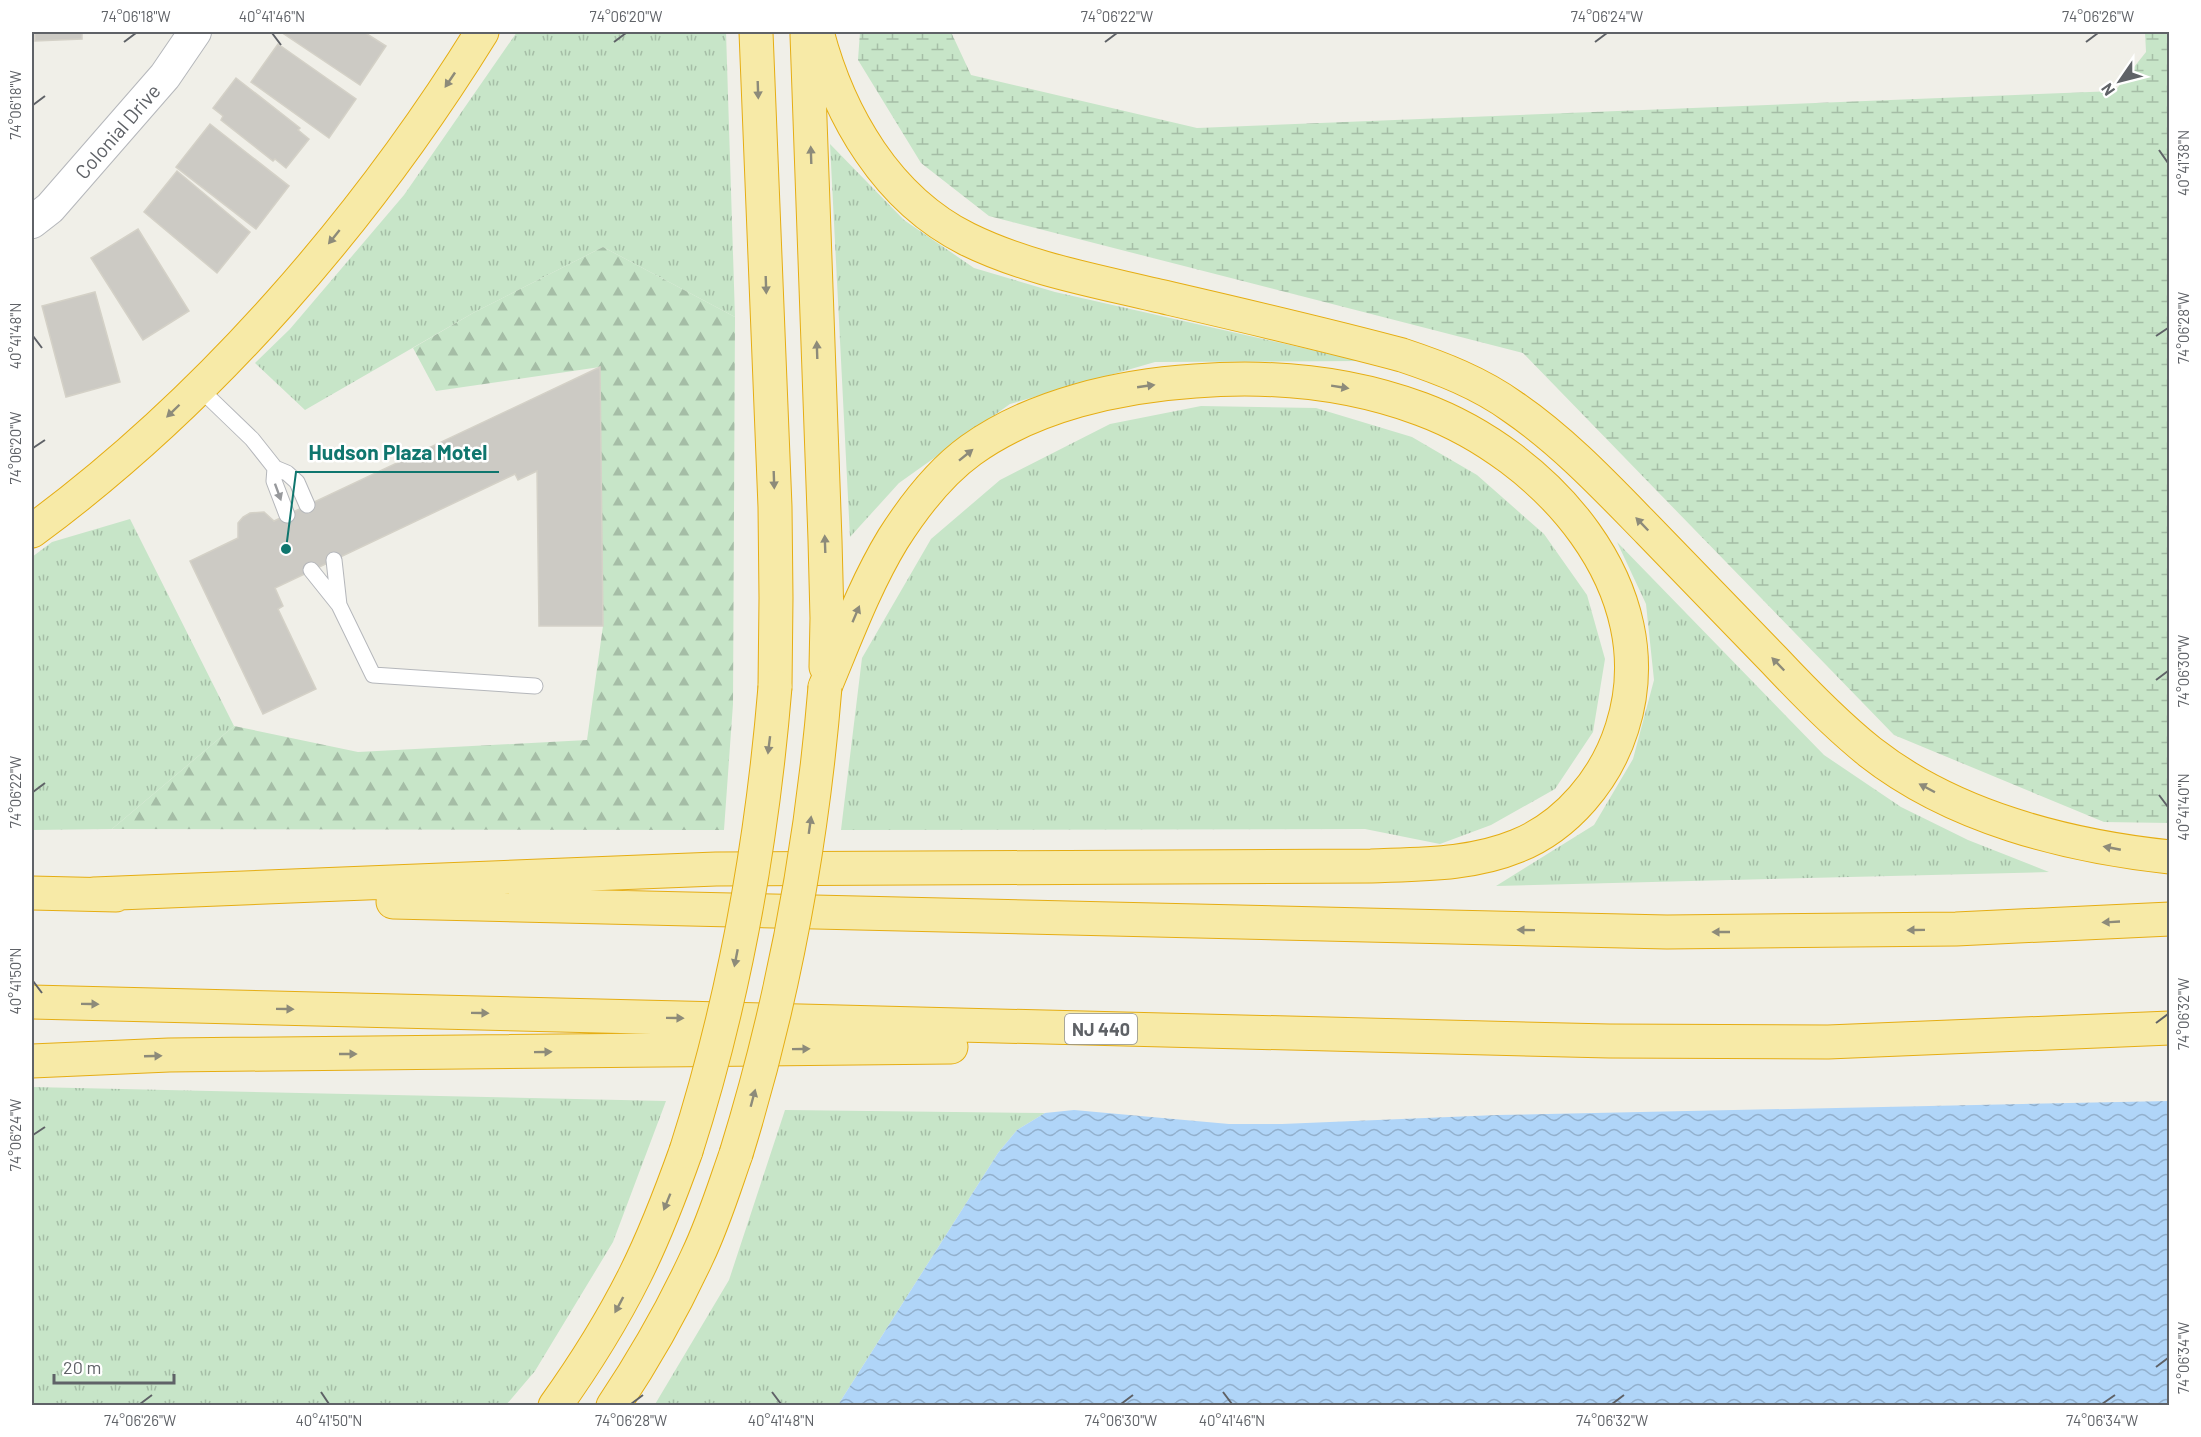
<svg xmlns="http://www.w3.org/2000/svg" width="2201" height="1437" viewBox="0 0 2201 1437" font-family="Barlow,sans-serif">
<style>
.grass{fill:url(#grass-tufts)}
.forest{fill:url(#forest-firs)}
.wetland{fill:url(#wetland-marsh)}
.water{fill:url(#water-waves)}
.building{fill:#cccac4;stroke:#d4d1c7;stroke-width:1.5}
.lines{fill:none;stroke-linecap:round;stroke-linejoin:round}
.service-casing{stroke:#b5b7bb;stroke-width:17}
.minor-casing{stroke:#b5b7bb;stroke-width:34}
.trunk-casing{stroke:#e5ad13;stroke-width:35}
.service{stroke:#fff;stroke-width:15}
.minor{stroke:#fff;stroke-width:32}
.trunk{stroke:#f7eaa7;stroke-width:33}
.trunk-bridge-casing{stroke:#e5ad13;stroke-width:35;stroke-linecap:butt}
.trunk-bridge{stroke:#f7eaa7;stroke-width:33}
.oneway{fill:#8d8b7a}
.oneway2{fill:#97999c}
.ticks{fill:none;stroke:#5f6267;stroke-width:2}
.labels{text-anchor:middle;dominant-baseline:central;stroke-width:5;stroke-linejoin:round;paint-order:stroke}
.shield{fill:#fff;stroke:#8f9195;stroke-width:1.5}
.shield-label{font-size:18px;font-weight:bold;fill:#5f6267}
.street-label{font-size:20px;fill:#5f6267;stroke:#fff}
.leader{fill:none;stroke:#0f766e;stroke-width:2}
.callout-dot{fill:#0f766e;stroke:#fff;stroke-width:2}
.callout-label{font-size:21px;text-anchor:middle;font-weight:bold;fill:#0f766e;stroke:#fff;stroke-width:5;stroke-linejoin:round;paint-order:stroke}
.neatline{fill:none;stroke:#5f6267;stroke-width:2}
.ticks-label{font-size:15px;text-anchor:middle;fill:#5f6267}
</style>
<defs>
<pattern id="grass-tufts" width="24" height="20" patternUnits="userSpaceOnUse" patternTransform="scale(1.5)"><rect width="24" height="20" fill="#c7e5c8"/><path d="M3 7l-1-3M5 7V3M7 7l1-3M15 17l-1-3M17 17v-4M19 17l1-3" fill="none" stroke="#a5bda6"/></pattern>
<pattern id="forest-firs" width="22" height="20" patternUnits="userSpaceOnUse" patternTransform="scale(1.5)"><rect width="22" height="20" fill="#c7e5c8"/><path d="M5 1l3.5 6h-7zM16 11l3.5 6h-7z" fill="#a5bda6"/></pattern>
<pattern id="wetland-marsh" width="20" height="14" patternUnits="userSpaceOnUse" patternTransform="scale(1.5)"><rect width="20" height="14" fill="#c7e5c8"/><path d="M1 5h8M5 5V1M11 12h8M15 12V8" fill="none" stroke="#a5bda6"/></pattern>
<pattern id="water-waves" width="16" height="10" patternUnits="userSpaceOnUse" patternTransform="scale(1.5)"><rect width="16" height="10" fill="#b0d5f8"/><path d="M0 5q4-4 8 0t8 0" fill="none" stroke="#92b0cd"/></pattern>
</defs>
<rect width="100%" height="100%" fill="#f0efe8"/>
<path class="grass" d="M517 32H726L735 317 603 247 473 313 305 410 255 363 290 329 404 195Z
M830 144 904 220 974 268 1055 292 1361 361 1155 362 1010 404 899 483 850 537Z
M1201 406 1316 408 1412 437 1477 475 1544 534 1587 595 1605 659 1593 732 1555 789 1491 825 1440 844 1365 829 841 830 862 658 931 539 1000 480 1110 424Z
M130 519 234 726 112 829 32 830V557L52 542Z
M1617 542 1824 755 1901 807 1968 840 2049 872 1496 886 1594 825 1633 759 1654 680 1646 604Z
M32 1087 666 1101 613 1242 535 1371 506 1405 32 1406Z
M785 1110 1045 1113 1017 1130 998 1153 838 1405 654 1406 729 1280Z"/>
<path class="forest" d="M603 247 735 317 733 704 724 830 112 829 234 726 358 752 587 740 603 626 600 367 436 391 413 348 473 313Z"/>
<path class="wetland" d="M860 32H951L971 75 1197 128 2115 91 2146 52 2145 32H2169V823L2104 822 1894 735 1523 353 989 216 921 163 858 60Z"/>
<path class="water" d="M2169 1101V1405H838L998 1153 1017 1130 1045 1113 1074 1110 1229 1124H1282L1497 1115Z"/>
<path class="building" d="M35 32H82V39L35 41Z
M281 32H364L386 46 360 85Z
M278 44 356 99 329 138 251 82Z
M236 78 300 128 298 130 309 139 286 168 275 159 273 161 221 120 223 116 213 108Z
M210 124 289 186 256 229 176 167Z
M177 171 250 232 217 273 144 212Z
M138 229 189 311 143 340 91 258Z
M95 292 120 382 66 397 42 306Z
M600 367 603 626H539L537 471 518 480 515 474 275 588 283 606 278 609 316 689 263 714 190 561 238 538V523L243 517 250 513 264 512 274 521Z"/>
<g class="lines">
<defs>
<path id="service" d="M198 387 252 439 275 468 287 473 297 482 307 505
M275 468 274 481 287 515
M334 560 339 605
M311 570 339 605 373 675 535 686"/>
<path id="minor" d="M32 222 50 208 165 76 195 32"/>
<path id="trunk" d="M756 32 775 507 776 598 775 687
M817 32C839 116 887 199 967 239 1026 268 1092 280 1155 295 1237 314 1320 333 1402 355 1441 368 1480 383 1513 407 1564 442 1606 487 1649 531 1691 574 1732 617 1774 660 1804 692 1835 724 1870 752 1953 817 2066 846 2170 857
M807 35 825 540 827 618 826 667
M32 531C210 400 366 219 482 32
M32 893 116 895
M94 894 716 869 1371 866C1420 864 1471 865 1517 846 1567 826 1606 779 1622 728 1667 588 1545 455 1421 409 1348 382 1272 375 1195 381 1119 386 1034 405 971 450 939 473 914 506 893 539 865 585 846 637 825 687
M393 902 1667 932 1956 929 2170 919
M32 1002 1609 1041 1828 1042 2170 1028
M32 1061 169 1055 951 1047
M555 1406C585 1364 612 1321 635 1275 655 1235 671 1193 686 1151
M613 1406C645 1358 673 1309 697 1257 713 1224 724 1188 736 1154"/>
</defs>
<use href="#service" class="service-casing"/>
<use href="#minor" class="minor-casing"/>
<use href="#trunk" class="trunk-casing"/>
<use href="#service" class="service"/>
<use href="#minor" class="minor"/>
<use href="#trunk" class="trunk"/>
<defs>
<path id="trunk-bridge" d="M686 1151C734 1001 762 844 775 687
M736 1154C783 1002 812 846 825 687"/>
</defs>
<use href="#trunk-bridge" class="trunk-bridge-casing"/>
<use href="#trunk-bridge" class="trunk-bridge"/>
</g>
<defs><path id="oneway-solid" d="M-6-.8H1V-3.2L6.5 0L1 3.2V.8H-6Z" transform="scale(1.5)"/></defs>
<g class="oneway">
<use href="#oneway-solid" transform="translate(450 80) rotate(124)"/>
<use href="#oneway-solid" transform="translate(758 90) rotate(88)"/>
<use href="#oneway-solid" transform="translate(811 155) rotate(-92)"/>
<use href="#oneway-solid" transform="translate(334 237) rotate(129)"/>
<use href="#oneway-solid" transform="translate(766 285) rotate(88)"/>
<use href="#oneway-solid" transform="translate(817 350) rotate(-92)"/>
<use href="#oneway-solid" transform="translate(1146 386) rotate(-8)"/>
<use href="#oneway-solid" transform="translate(1340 387) rotate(9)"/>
<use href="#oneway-solid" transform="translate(173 411) rotate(136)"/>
<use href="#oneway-solid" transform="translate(966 455) rotate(-39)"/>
<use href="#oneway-solid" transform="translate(774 480) rotate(88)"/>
<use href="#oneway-solid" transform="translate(1642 524) rotate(-134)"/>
<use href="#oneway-solid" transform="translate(825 544) rotate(-92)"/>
<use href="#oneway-solid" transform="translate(856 614) rotate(-67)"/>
<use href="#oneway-solid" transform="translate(1778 664) rotate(-134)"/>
<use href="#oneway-solid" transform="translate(769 745) rotate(97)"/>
<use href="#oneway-solid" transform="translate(1927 788) rotate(-152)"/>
<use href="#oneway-solid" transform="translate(810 825) rotate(-82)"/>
<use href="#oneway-solid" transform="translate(2112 848) rotate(-169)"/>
<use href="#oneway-solid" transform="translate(2111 922) rotate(177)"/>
<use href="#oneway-solid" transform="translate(1526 930) rotate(-179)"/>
<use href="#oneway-solid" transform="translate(1916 930) rotate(179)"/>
<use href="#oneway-solid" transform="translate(1721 932) rotate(-180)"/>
<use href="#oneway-solid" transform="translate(736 958) rotate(101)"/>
<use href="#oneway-solid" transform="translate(90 1004) rotate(1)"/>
<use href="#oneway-solid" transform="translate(285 1009) rotate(1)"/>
<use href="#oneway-solid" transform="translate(480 1013) rotate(1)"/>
<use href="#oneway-solid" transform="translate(675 1018) rotate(1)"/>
<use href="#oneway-solid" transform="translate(801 1049) rotate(-1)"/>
<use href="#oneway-solid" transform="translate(543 1052) rotate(-1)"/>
<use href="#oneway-solid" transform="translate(348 1054)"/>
<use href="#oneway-solid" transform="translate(153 1056) rotate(-2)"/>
<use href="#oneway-solid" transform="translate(753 1098) rotate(-75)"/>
<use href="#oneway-solid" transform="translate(667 1202) rotate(112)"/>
<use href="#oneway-solid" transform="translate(619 1305) rotate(118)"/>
</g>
<use class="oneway2" href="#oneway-solid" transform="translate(278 492) rotate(70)"/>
<path class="ticks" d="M272 33 281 45M124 42 136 33M614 42 626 33M1105 42 1117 33M1595 42 1607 33M2086 42 2098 33M33 105 45 96M2159 150 2168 163M33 336 42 348M2156 336 2168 328M33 448 45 440M2156 680 2168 671M33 792 45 783M2159 795 2168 807M33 981 42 993M2156 1023 2168 1014M33 1135 45 1127M2156 1367 2168 1358M321 1392 329 1404M772 1392 781 1404M1223 1392 1232 1404M140 1404 152 1395M631 1404 643 1395M1121 1404 1133 1395M1612 1404 1624 1395M2102 1404 2115 1395"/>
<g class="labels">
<rect class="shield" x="1065" y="1014" width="72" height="30" rx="4.5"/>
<g class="shield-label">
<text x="1101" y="1029">NJ 440</text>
</g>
<g class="street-label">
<text transform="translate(117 131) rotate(-49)">Colonial Drive</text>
</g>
</g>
<path class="leader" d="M286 549L296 472H499"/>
<circle class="callout-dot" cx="286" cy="549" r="6"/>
<g class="callout-label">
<text x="398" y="460">Hudson Plaza Motel</text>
</g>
<rect width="2201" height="1437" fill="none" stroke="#ffffff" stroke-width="66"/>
<g transform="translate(2120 81) rotate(235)" stroke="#ffffff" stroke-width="4.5" paint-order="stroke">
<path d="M0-4.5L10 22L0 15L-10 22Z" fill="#5f6267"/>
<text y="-9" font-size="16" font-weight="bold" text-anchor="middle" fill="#5f6267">N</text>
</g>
<path d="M54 1374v9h120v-9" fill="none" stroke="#5f6267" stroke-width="3"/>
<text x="63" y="1374" font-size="18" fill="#5f6267" stroke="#ffffff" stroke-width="4.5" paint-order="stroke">20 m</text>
<rect x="33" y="33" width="2135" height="1371" class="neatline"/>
<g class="ticks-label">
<text x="136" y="22">74°06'18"W</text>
<text x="272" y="22">40°41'46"N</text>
<text x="626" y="22">74°06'20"W</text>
<text x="1117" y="22">74°06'22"W</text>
<text x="1607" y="22">74°06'24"W</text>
<text x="2098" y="22">74°06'26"W</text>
<text transform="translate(16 105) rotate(-90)" y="5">74°06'18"W</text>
<text transform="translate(2184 163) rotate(-90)" y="5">40°41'38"N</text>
<text transform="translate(2184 328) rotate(-90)" y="5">74°06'28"W</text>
<text transform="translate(16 336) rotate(-90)" y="5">40°41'48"N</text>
<text transform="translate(16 448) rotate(-90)" y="5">74°06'20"W</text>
<text transform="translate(2184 671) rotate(-90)" y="5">74°06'30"W</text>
<text transform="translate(16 792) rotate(-90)" y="5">74°06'22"W</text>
<text transform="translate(2184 807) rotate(-90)" y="5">40°41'40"N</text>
<text transform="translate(16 981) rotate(-90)" y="5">40°41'50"N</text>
<text transform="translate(2184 1014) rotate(-90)" y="5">74°06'32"W</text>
<text transform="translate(16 1135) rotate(-90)" y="5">74°06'24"W</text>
<text transform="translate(2184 1358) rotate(-90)" y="5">74°06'34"W</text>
<text x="140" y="1426">74°06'26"W</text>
<text x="329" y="1426">40°41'50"N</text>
<text x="631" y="1426">74°06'28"W</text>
<text x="781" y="1426">40°41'48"N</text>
<text x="1121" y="1426">74°06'30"W</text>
<text x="1232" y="1426">40°41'46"N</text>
<text x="1612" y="1426">74°06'32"W</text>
<text x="2102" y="1426">74°06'34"W</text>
</g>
</svg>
